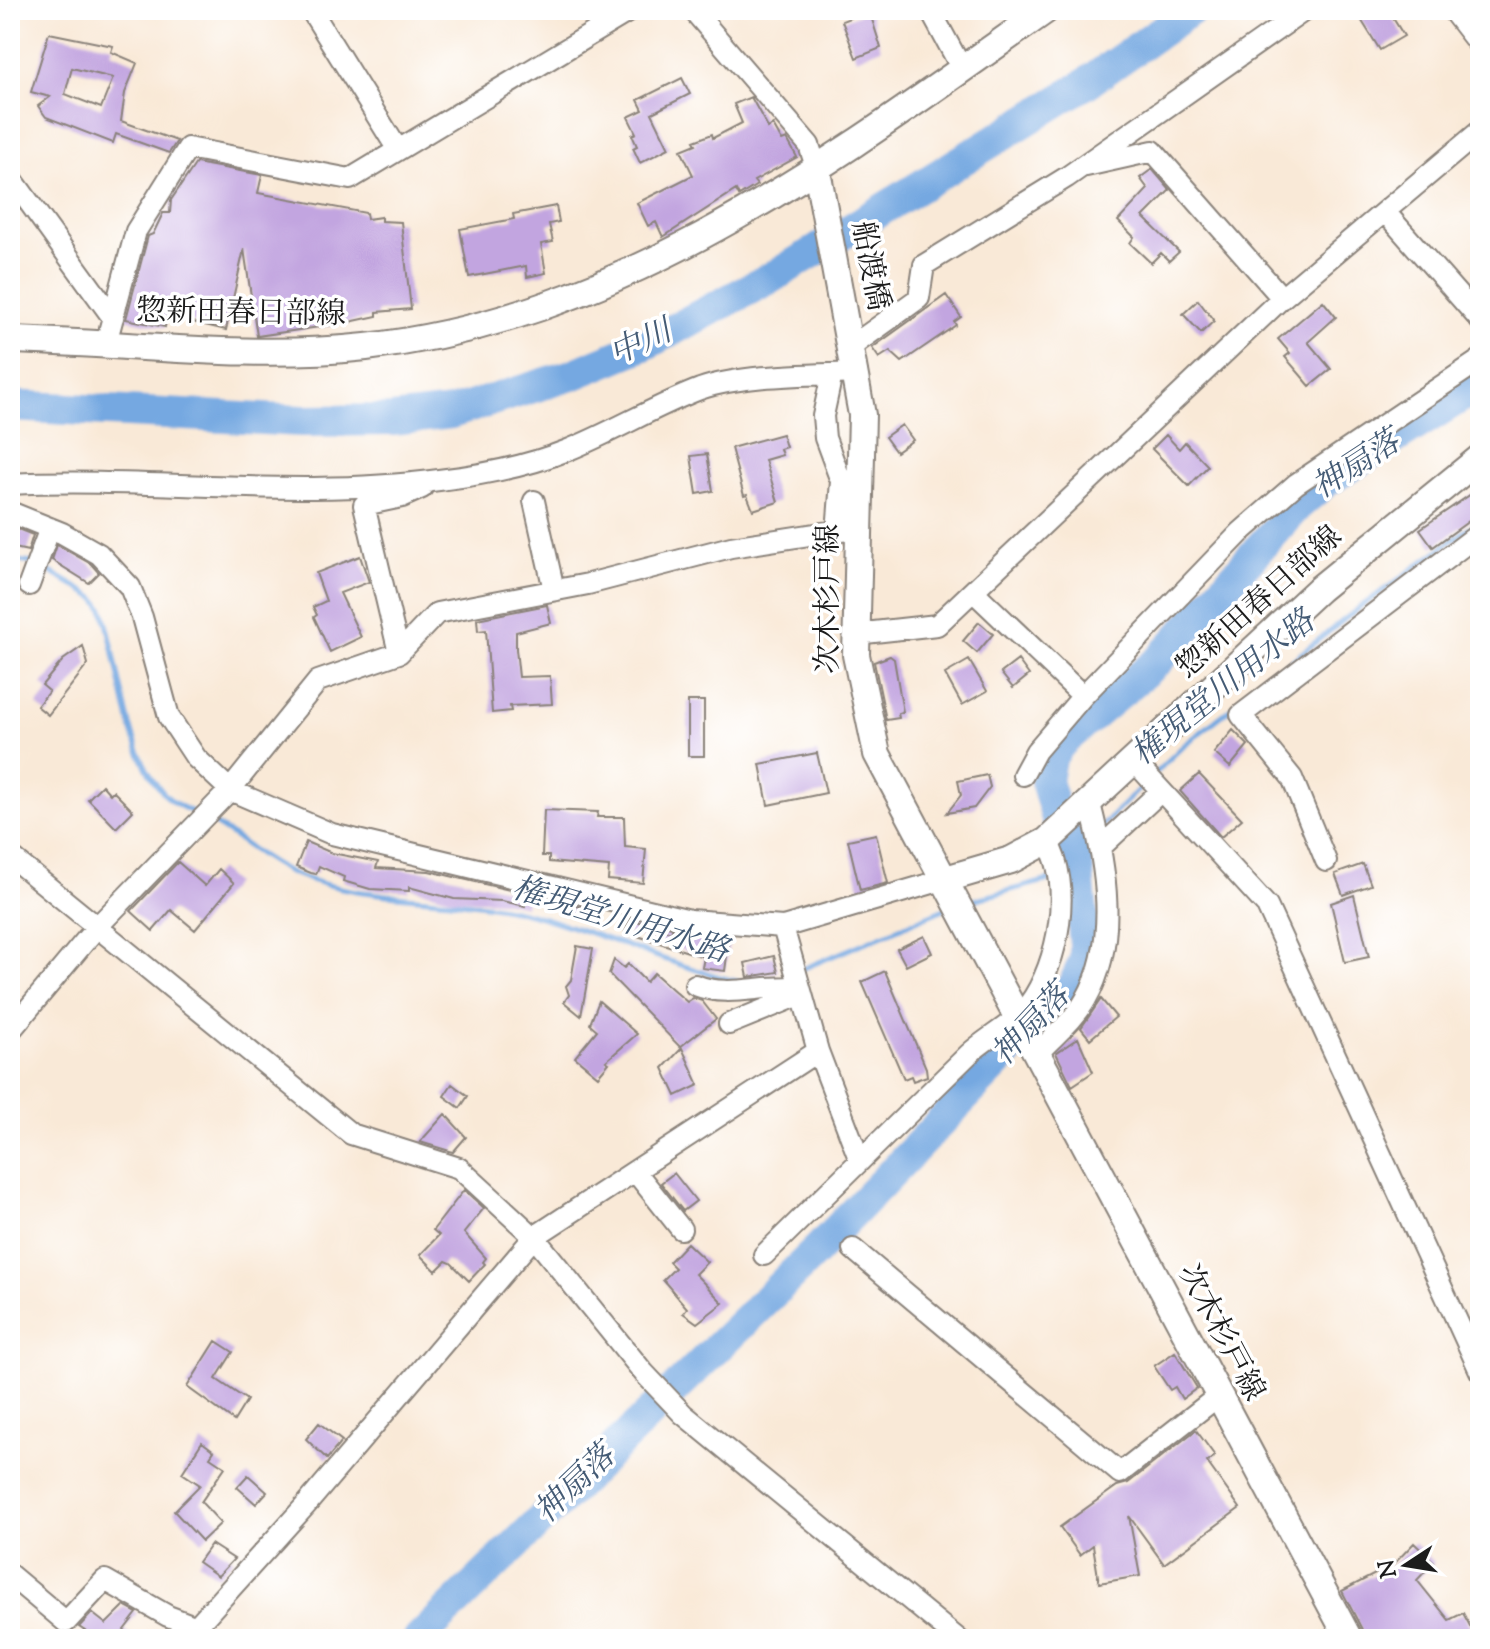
<svg xmlns="http://www.w3.org/2000/svg" width="1490" height="1649" viewBox="0 0 1490 1649" font-family="'Sorts Mill Goudy','Noto Serif JP',serif">
<style>
.lines{fill:none;stroke-linecap:round;stroke-linejoin:round}
.stream{stroke:#75a8e1;stroke-width:5}
.river{stroke:#75a8e1;stroke-width:32}
.building{fill:#c2a5e0;fill-rule:evenodd}
.minor-casing{stroke:#8a827a;stroke-width:24}
.major-casing{stroke:#8a827a;stroke-width:30}
.minor{stroke:#fff;stroke-width:20}
.major{stroke:#fff;stroke-width:26}
.labels{text-anchor:middle;dominant-baseline:central;stroke-width:7;stroke-linejoin:round;paint-order:stroke}
.street-label{font-size:30px;fill:#1c1c1c;stroke:#fff}
.water-label{font-size:32px;font-style:italic;fill:#445b75;stroke:#fff}
</style>
<rect width="100%" height="100%" fill="#fff"/>
<filter id="ink" filterUnits="userSpaceOnUse"><feTurbulence type="fractalNoise" baseFrequency=".0125" numOctaves="2"/><feDisplacementMap in="SourceGraphic" scale="16" xChannelSelector="R" yChannelSelector="G"/><feConvolveMatrix kernelMatrix="1 2 1 2 8 2 1 2 1" color-interpolation-filters="sRGB"/></filter>
<filter id="wash" filterUnits="userSpaceOnUse"><feTurbulence type="fractalNoise" baseFrequency=".006" numOctaves="4" result="noise"/><feDisplacementMap in="SourceGraphic" scale="32" xChannelSelector="R" yChannelSelector="G"/><feGaussianBlur stdDeviation="1.8" result="paint"/><feColorMatrix in="noise" values="0 0 0 0 0 0 0 0 0 0 0 0 0 0 0 0 0 1.4 0 .05"/><feComposite in="paint" operator="in"/></filter>
<g filter="url(#wash)">
<rect width="100%" height="100%" fill="#f9e9d7"/>
<g class="lines">
<path class="stream" d="M10 560 33 563
M42 567 95 598 103 609C121 665 125 763 172 801 180 807 191 811 200 816
M1153 775 1183 746 1359 608 1480 520
M209 821C237 836 262 860 291 873 365 904 449 893 526 913 599 932 667 965 740 982
M1102 826 1146 782
M1064 872 1076 852 1092 836
M966 902 1053 879
M800 970 949 907"/>
<path class="river" d="M10 406 303 421 392 420 451 413 572 375 644 345 776 275 1087 83 1191 10
M419 1639 816 1251 1074 984 1085 960V945L1076 852 1058 822 1046 781 1050 758 1062 742 1159 660 1297 506 1324 483 1480 385"/>
</g>
<g id="blocks">
<path class="building" d="M869 10 881 48 856 58 842 21Z
M1355 10H1388L1404 36 1380 50Z
M49 33 113 46 111 52 137 63 125 93 121 121 177 141 169 153 116 134 113 143 46 117 38 106 50 97 31 92ZM72 68 113 78 101 108 65 94Z
M682 78 690 94 652 113 669 148 640 163 633 148 637 146 632 135 636 133 628 117 643 110 638 100Z
M751 97 768 128 773 125 782 141 787 139 797 157 754 181 757 185 739 196 736 190 663 237 656 222 648 226 637 203 693 175 681 150 696 144 694 141 712 134 713 138 742 123 734 104Z
M196 163 262 175 258 193 366 213 367 219 381 217V221L401 222 411 309 377 312V316L340 324 257 336 244 249 226 330 167 316 165 327 126 319 148 236 153 234 163 213H170L171 200Z
M1152 169 1170 190 1143 217 1179 252 1169 261 1161 253 1151 263 1130 243 1134 237 1118 221 1148 189 1140 178Z
M556 206 559 222 549 224 553 242 541 244 546 273 527 277 526 266 469 277 460 229 514 219 513 214Z
M946 295 961 317 954 322 956 325 902 362 890 351 879 358 872 348Z
M1198 300 1214 321 1201 333 1183 314Z
M1323 301 1336 317 1308 342 1331 369 1310 386 1285 357 1290 353 1278 339Z
M902 425 913 440 896 452 885 437Z
M782 434 786 447 780 449 782 455 765 460 778 502 753 510 747 495 744 496 731 448Z
M1166 435 1179 449 1185 442 1208 466 1189 486 1152 449Z
M707 454 713 491 697 494 691 456Z
M1480 488V513L1433 547 1420 529Z
M10 526 33 535 28 551 10 547Z
M57 545 91 564 99 573 89 583 52 560Z
M360 556 369 582 340 593 361 637 330 652 314 617 317 615 313 607 326 601 316 573Z
M547 605 551 623 516 632V649L519 677 550 676 552 704 510 706 511 711 492 713 486 630 478 631 477 619Z
M979 622 993 634 977 653 963 641Z
M83 646 88 664 48 715 37 706 49 691 42 685 63 660Z
M890 656 894 659 903 712 898 713 899 718 886 720 874 662Z
M969 660 987 691 962 705 945 674Z
M1018 660 1029 675 1013 688 1001 673Z
M688 701H704V756H688Z
M1233 730 1248 745 1230 767 1214 753Z
M817 753 826 793 768 805 760 764Z
M1199 774 1242 819 1221 837 1180 791Z
M987 775 990 787 974 808 947 813 961 795 958 781Z
M102 785 110 794 113 791 133 811 116 828 88 799Z
M544 810 598 812 597 817H624L625 847 646 849 643 883 608 880 609 867 549 862V856H542Z
M876 834 888 883 860 890 848 840Z
M306 842 332 853 378 862 376 868 429 871 527 894 525 906 502 901 454 899 409 887V891L370 889 343 881 344 877 319 866 316 874 311 873 296 867Z
M178 862 205 886 219 869 234 883 195 930 171 910 153 931 131 911Z
M1363 864 1371 885 1343 895 1335 874Z
M1354 895 1369 957 1345 962 1331 903Z
M568 904 592 910 589 922 566 914Z
M630 919 671 932 672 929 729 941 725 971 702 968 704 957 625 932Z
M924 936 932 953 906 966 897 949Z
M577 946 593 949 581 1016 564 1002 569 995 566 986 571 980Z
M774 956 778 972 748 977 745 963Z
M614 960 624 968 628 964 646 982 654 973 687 1002 693 998 702 1001 716 1019 680 1047 609 974Z
M885 971 926 1068 927 1076 913 1081 911 1076 904 1079 862 982Z
M1101 999 1116 1017 1090 1039 1081 1028Z
M599 1001 637 1034 606 1061 609 1063 598 1076 575 1057 597 1030 590 1024Z
M1078 1038 1093 1072 1072 1086 1056 1053Z
M682 1048 699 1085 676 1096 663 1068Z
M452 1084 468 1096 460 1108 444 1096Z
M445 1114 466 1137 453 1152 420 1142Z
M674 1173 696 1201 683 1211 661 1183Z
M464 1190 484 1208 464 1233 486 1258 483 1262 485 1264 469 1281 451 1263 446 1261 436 1271 420 1255 439 1235 433 1230Z
M687 1243 707 1262 695 1274 723 1303 697 1323 683 1313 687 1308 663 1280 675 1268 669 1262Z
M216 1341 233 1352 216 1379 247 1400 234 1421 187 1387Z
M1175 1352 1197 1388 1182 1399 1175 1387 1170 1390 1154 1366Z
M319 1423 342 1441 327 1459 306 1439Z
M1196 1430 1215 1456 1207 1462 1240 1508 1164 1564 1129 1516 1140 1576 1099 1583 1093 1545 1080 1555 1060 1527 1117 1486 1128 1483Z
M202 1442 214 1451 210 1457 225 1467 201 1502 221 1523 202 1541 174 1511 200 1485 182 1473Z
M248 1475 267 1492 256 1504 237 1487Z
M1414 1543 1434 1562 1417 1580 1449 1620 1463 1613 1477 1639H1367L1342 1591 1393 1565Z
M211 1544 234 1559 218 1576 198 1562Z
M124 1606 137 1613 124 1630 136 1639H79L85 1631 79 1627 92 1613 106 1624Z"/>
</g>
</g>
<g filter="url(#ink)">
<use href="#blocks" fill-opacity="0" stroke="#8a827a" stroke-width="2"/>
<g class="lines">
<defs>
<path id="minor" d="M311 10 398 150
M693 10 809 145 817 170
M930 10 962 69
M1452 10 1480 46
M1086 166 1153 151 1282 298
M10 176 113 318
M1386 213 1480 320
M106 343 136 231 188 148 350 179 631 10
M852 346 919 298 924 265 1067 177 1305 10
M832 374 823 416 825 438 841 481 837 532
M10 484C153 477 297 499 439 480 482 475 528 466 568 450 613 432 655 406 700 389 743 374 810 375 857 373
M534 501 554 590
M10 512 62 533 99 554 130 587 142 617 169 717 196 758 230 790 332 834 690 920 783 927 946 879
M29 585 50 528
M973 591 1083 696
M856 634 937 625 1282 298 1480 131
M399 653 364 505 402 497 422 488
M1133 760 1267 906 1480 1371
M1023 775 1036 751 1083 696 1241 532 1296 484 1480 360
M1101 847 1161 791
M10 856 351 1134 459 1168 534 1237 644 1373 683 1414 958 1639
M1326 861 1292 778 1241 715 1480 533
M695 985C730 999 764 983 800 988
M729 1024 790 999 800 988
M10 1031 96 928 230 790 318 681 399 653 437 613 588 584 731 547 861 527
M818 1051 860 1161
M1036 1055C1052 1037 1074 1021 1086 999 1119 941 1106 865 1090 804
M635 1171 681 1229
M853 1249 1120 1473 1217 1397
M764 1255C832 1188 900 1121 969 1054 987 1037 1015 1024 1029 1004 1059 963 1073 885 1047 841
M10 1575 66 1622 105 1580 168 1616 194 1626
M185 1639 306 1505 534 1237 818 1051 783 927"/>
<path id="major" d="M817 170 862 415 856 655 877 754 1349 1639
M10 340C128 343 249 360 366 347 629 317 837 157 1046 10
M946 879 1011 860 1047 841 1319 589 1480 458"/>
</defs>
<use href="#minor" class="minor-casing"/>
<use href="#major" class="major-casing"/>
<use href="#minor" class="minor"/>
<use href="#major" class="major"/>
</g>
</g>
<g class="labels">
<g class="street-label">
<text transform="translate(869 266) rotate(79)">船渡橋</text>
<text transform="translate(241 314) rotate(1)">惣新田春日部線</text>
<text transform="translate(829 599) rotate(-90)">次木杉戸線</text>
<text transform="translate(1260 603) rotate(-42)">惣新田春日部線</text>
<text transform="translate(1220 1333) rotate(62)">次木杉戸線</text>
</g>
<g class="water-label">
<text transform="translate(641 344) rotate(-25)">中川</text>
<text transform="translate(1357 466) rotate(-33)">神扇落</text>
<text transform="translate(1224 689) rotate(-39)">権現堂川用水路</text>
<text transform="translate(620 921) rotate(17)">権現堂川用水路</text>
<text transform="translate(1032 1026) rotate(-47)">神扇落</text>
<text transform="translate(576 1485) rotate(-44)">神扇落</text>
</g>
</g>
<rect width="1490" height="1649" fill="none" stroke="#fff" stroke-width="40"/>
<g transform="translate(1406 1565) rotate(258)" stroke="#ffffff" stroke-width="6" paint-order="stroke">
<path d="M0-6L14 30L0 20L-14 30Z" fill="#1c1c1c"/>
<text y="-12" font-size="22" font-weight="bold" text-anchor="middle" fill="#1c1c1c">N</text>
</g>
</svg>
